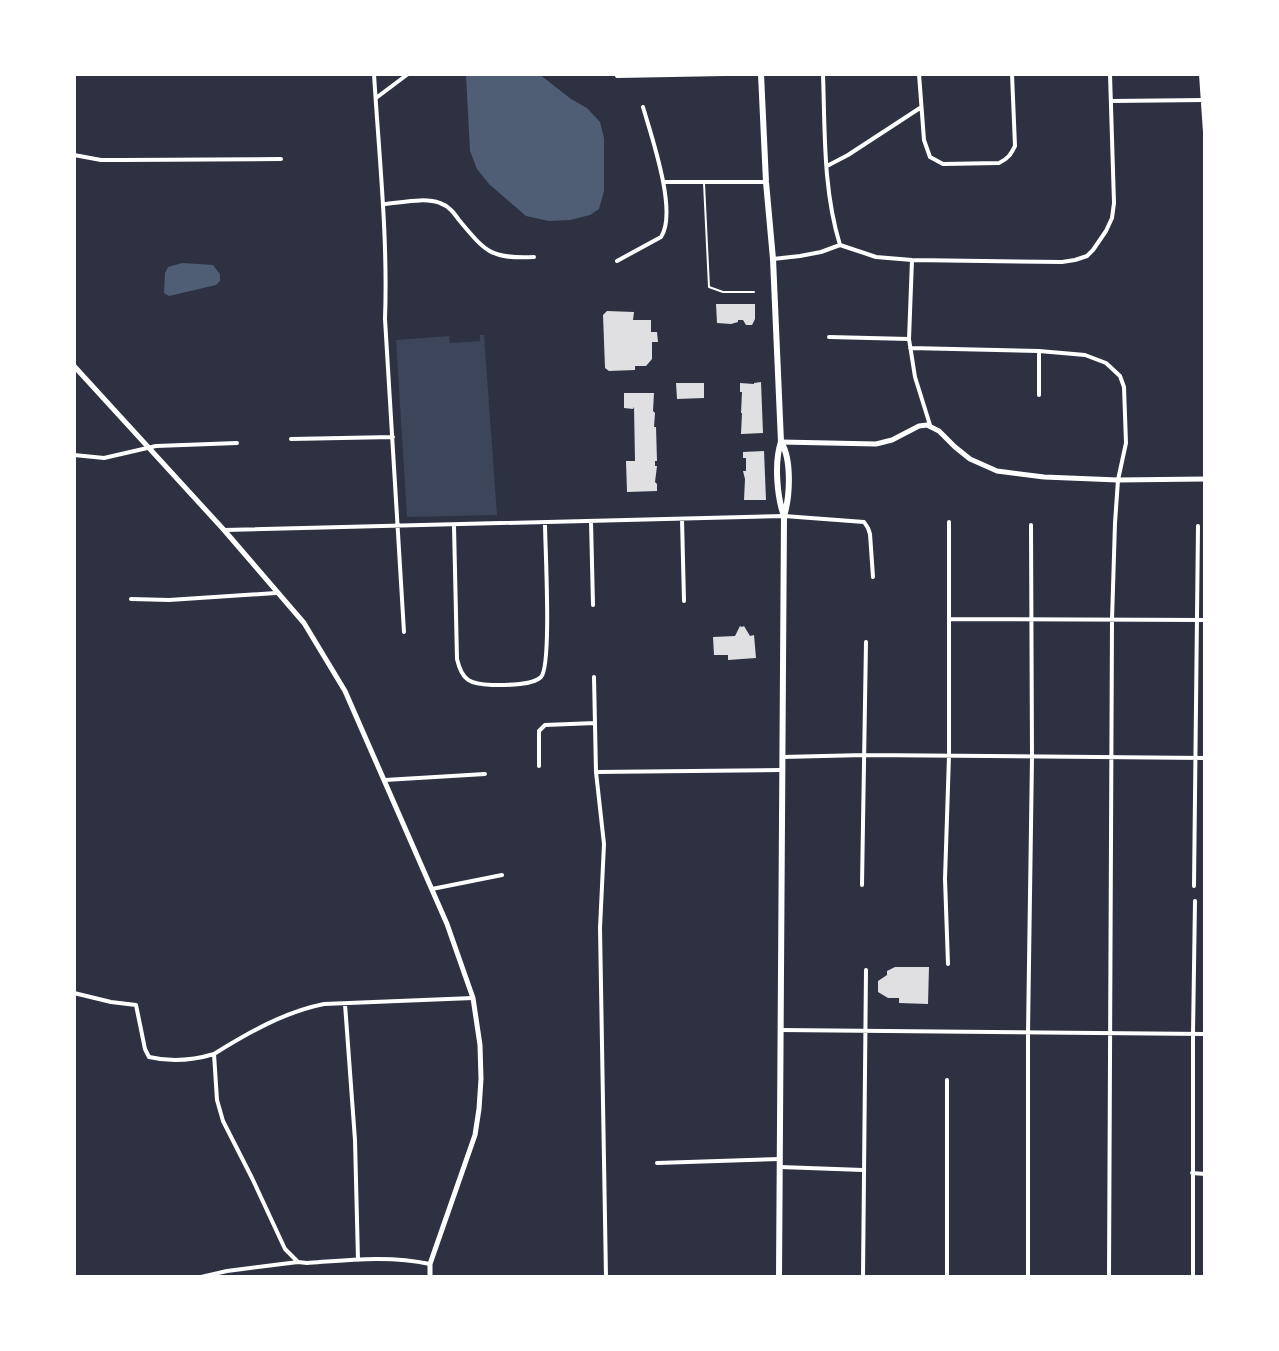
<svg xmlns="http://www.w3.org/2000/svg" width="1279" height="1351" viewBox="0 0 1279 1351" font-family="Montserrat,sans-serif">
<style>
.green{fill:#3c4559}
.water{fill:#4f5d75}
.building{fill:#e0e0e3}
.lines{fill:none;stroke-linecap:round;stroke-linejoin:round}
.service{stroke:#fff;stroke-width:2}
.minor{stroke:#fff;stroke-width:4}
.tertiary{stroke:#fff;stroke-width:5}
.primary{stroke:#fff;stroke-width:6}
</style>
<rect width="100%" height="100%" fill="#2d3142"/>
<path class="green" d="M480 335H484L497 515 407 517 396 340 449 336 450 343 480 341Z"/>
<path class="water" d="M468 74H539L571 99 587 108 600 122 604 138V191L599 209 590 215 570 220 549 221 526 216 489 184 477 169 470 151 466 76Z
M182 263 213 265 220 274V281L216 285 169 296 164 293 165 273 168 267Z"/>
<path class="building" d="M716 304H755V319L752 325H746L743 320H738V322L731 324 717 323Z
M607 311 634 312 633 320H651V332H657L658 342H652V359L646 366H635V370L609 371 605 368 603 315Z
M761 382 763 433 741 434 742 413H741L742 392H740V383L754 384V383Z
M676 383H704V398L677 399Z
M624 393H654L653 411 655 413 654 427H656L657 461H655V466H657L655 482 657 484V491L627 492 626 461H635L634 407 633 409 624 408Z
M764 451 766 500H744L745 479 743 471H746V458H743V452Z
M740 626 742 627 744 626 750 636 754 635 756 658 728 660V655H714L713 637 735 636Z
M895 967H929L928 1004 899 1003V998H888L878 992V981L887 975V971Z"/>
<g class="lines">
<path class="service" d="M704 183 709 287 723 292H754"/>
<path class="minor" d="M374 74C379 156 388 237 385 319L404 632
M617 74V76L725 74
M823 74C825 131 823 190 840 245
M919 74 924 140 930 157 943 164 999 163C1008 159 1011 154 1015 146L1012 74
M1201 74 1205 132
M376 98 408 74
M1111 101 1205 100
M74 155 101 160H121L281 159
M827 166 848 155 920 108
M664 182H766
M383 204C400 203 424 197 440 203 449 206 454 213 459 220 486 252 490 259 534 257
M773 259 800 256 821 252 840 245 876 257 912 260 1062 262 1075 260 1087 256 1093 250 1106 231 1112 218 1114 203 1110 74
M912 260 909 339 915 377 930 425
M617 261 661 237C678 212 651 135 643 107
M829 337 909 339
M910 348 1039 351 1085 355 1106 363 1120 376 1124 387 1126 443 1118 480 1115 523 1112 620 1109 1277
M1039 395V351
M291 439 393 437
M74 455 104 458 156 446 237 443
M682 519 684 601
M591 521 593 605
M454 526 457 659C462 681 470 684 492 685 504 685 532 686 541 677 552 665 545 546 545 523
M224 530 784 516 864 522 868 528 870 534 873 577
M131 599 169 600 276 593
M949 619 1205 620
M594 677 596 772 604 844 600 928 606 1277
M782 757 865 755 1205 758
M539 766V731L545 725 595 723
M596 772 781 770
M385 780 485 774
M862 885 866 642
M1194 886 1198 526
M432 889 502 875
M948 964 945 879 949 756V522
M74 993 111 1002 136 1005 145 1049 149 1057C170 1062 194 1060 214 1054 248 1033 284 1012 324 1004L473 998
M345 1004 355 1140 358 1260
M780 1030 1205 1034
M214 1054 217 1100 223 1121 252 1178 285 1249 298 1262
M947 1080V1277
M657 1163 780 1159
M780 1167 863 1170
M1192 1173 1205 1174
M201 1277 227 1271 298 1262 307 1263C348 1260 389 1255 430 1264
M863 1277 866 970
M1028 1277V1033L1032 757 1031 525
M1193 1277V1034L1195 901"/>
<path class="tertiary" d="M74 366 224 530 304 623 345 691 447 924 473 998 480 1045 481 1079 479 1109 475 1135 430 1264V1277
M781 442 876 444 892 440 919 426 927 425 939 431 955 447 970 459 997 471 1044 477 1118 480 1205 479"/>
<path class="primary" d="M761 74 766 182 773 259 781 442C774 462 777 497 784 516
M779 1277 784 516C790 497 792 459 781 442"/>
</g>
<rect width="1279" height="1351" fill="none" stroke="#ffffff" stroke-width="152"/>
</svg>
